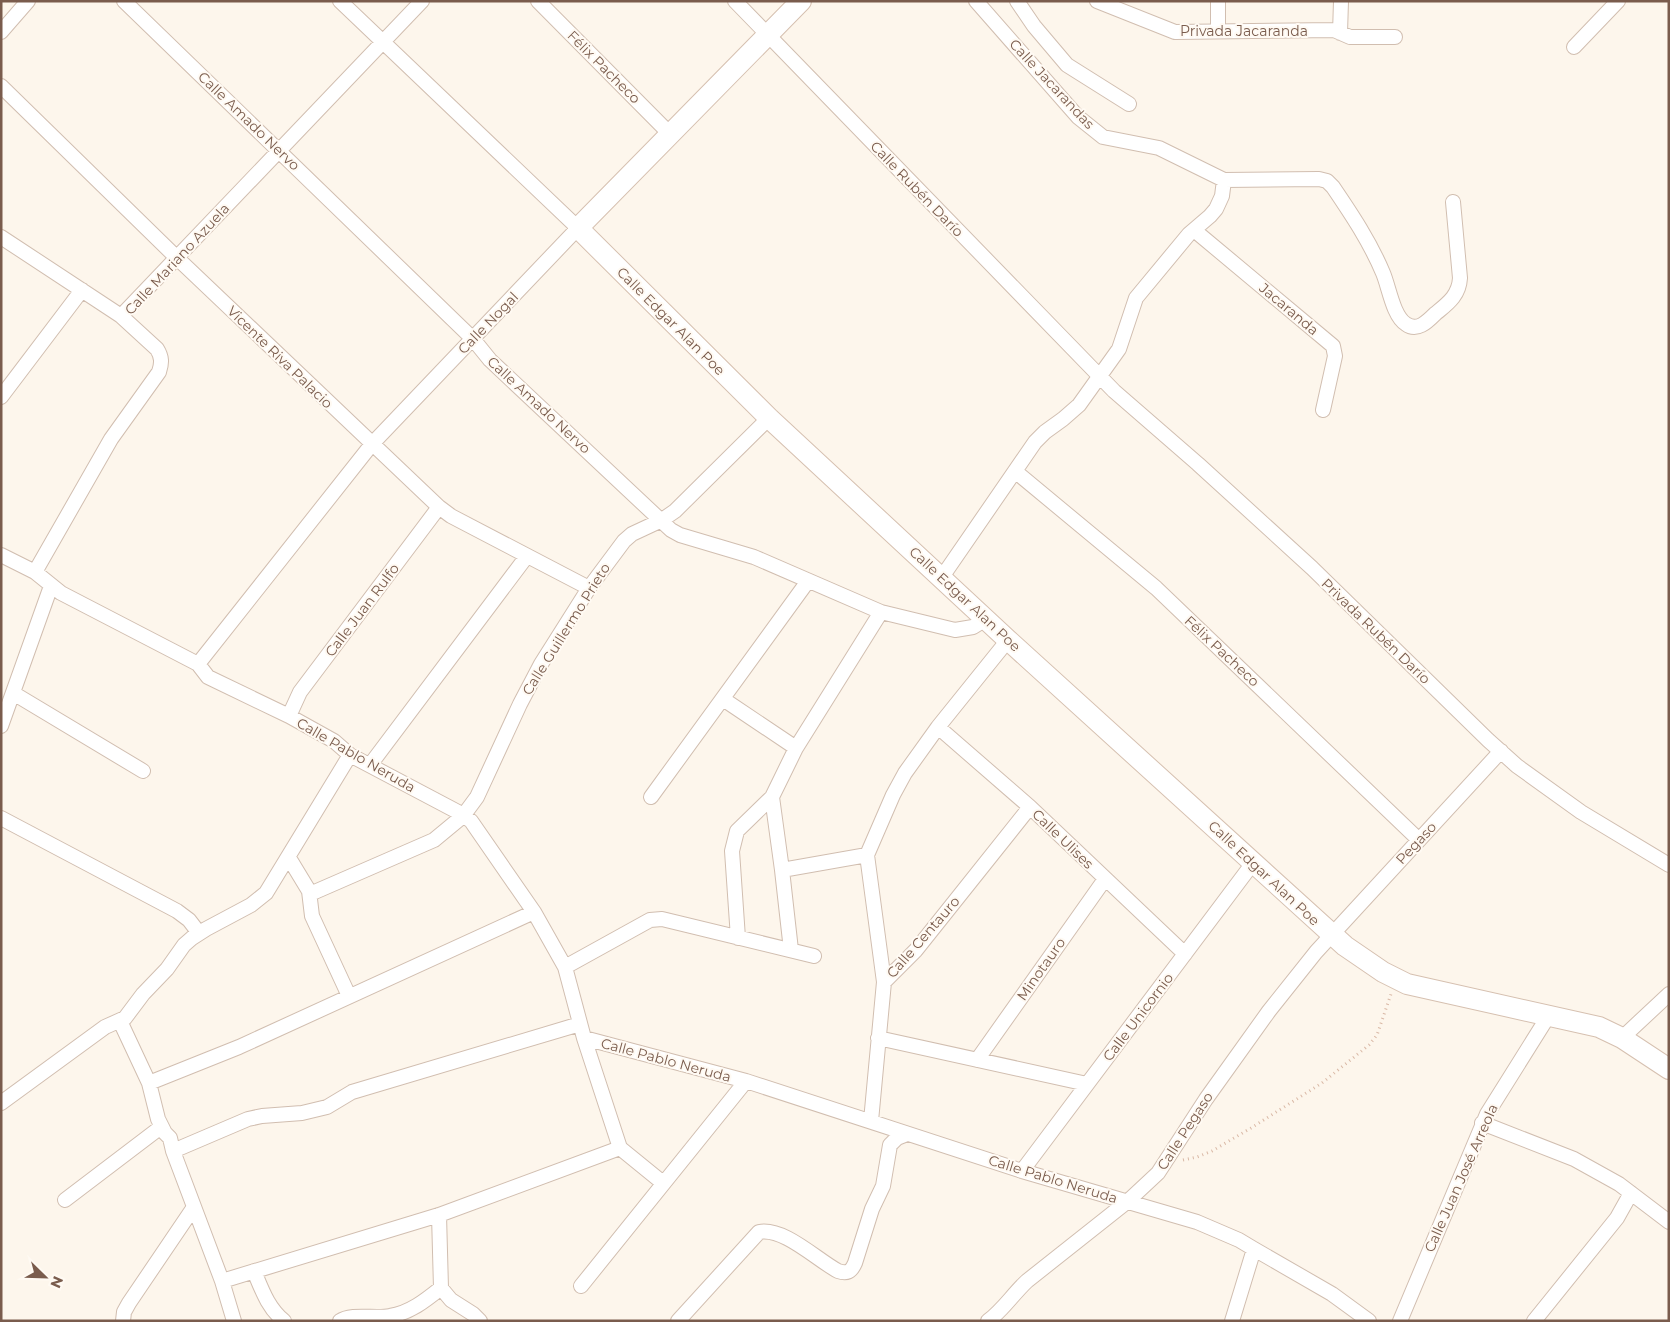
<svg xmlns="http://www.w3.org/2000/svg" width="1670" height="1322" viewBox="0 0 1670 1322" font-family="Montserrat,sans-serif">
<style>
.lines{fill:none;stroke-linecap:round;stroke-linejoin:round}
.street-casing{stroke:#d1beb0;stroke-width:16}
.secondary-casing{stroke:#d6c0b0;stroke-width:22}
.path{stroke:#d9b8a5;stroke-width:3;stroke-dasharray:1 4;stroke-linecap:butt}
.street{stroke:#fff;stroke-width:14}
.secondary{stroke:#fff;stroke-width:20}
.labels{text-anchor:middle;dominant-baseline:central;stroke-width:4;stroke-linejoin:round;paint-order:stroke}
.street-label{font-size:14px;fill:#7a5c4d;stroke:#fffaf3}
</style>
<rect width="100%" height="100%" fill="#fdf6ec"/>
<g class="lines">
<defs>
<path id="street" d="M124 1 473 339 490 360 671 530 680 535 754 557 881 612 955 630 973 627 986 619
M538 1 670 134
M735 1 1114 391 1198 464 1312 568 1488 740 1517 766 1581 812 1669 865
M976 1 1078 117 1103 137 1159 148 1224 180 1319 179 1327 181 1333 187C1352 215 1370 242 1383 273 1389 287 1393 316 1406 324 1417 332 1427 322 1435 314 1447 304 1459 296 1460 278L1453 202
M1017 1 1034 26 1067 65 1129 104
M1097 1 1175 32 1334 30 1350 37H1395
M1218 31V1
M1 32 28 1
M1340 33 1341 1
M1574 47 1618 1
M1 86 176 257 439 507 451 516 589 588
M1194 230 1333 346 1335 356 1323 410
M1 237 121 316 157 349C162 357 162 363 159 372L111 439 35 572
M121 316 422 1
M1 397 82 290
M1016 472 1156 588 1419 840
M1 555 35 572 61 593 198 664 208 677 289 716 334 741 350 755 458 812 471 821 534 912 565 967 584 1038 620 1148 663 1183
M942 577 1035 442 1045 432 1063 419 1079 405 1119 349 1136 298 1189 234 1210 216 1216 209 1222 196 1224 180
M198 664 372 444 578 228 340 1
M13 693 143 771
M723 699 796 748
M289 716 300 692 439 507
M1 726 51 586
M938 727 1030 807 1185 954
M370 765 527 556
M651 797 808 581
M1 818 177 911 189 920 199 933
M867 855 782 870 772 797 796 748 881 612
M289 858 309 891 312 916 349 996
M782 870 791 950
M310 894 434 840 463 816 477 797 520 704 541 664 589 588 624 541 632 534 662 520 675 511 769 418
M738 938 732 851 737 831 772 797
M565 967 650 920 662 919 814 956
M884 982 916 950 1030 807
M120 1021 149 1083 158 1119 165 1133 170 1138 173 1151 222 1281 234 1321
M584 1038 746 1081 1022 1171 1197 1222 1239 1240 1254 1249 1332 1294 1369 1321
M878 1038 1087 1084
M1622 1038 1669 994
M977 1060 1105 879
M149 1083 239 1047 534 912
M1 1103 105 1027 125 1018 143 994 167 969 184 945 192 938 206 929 251 905 266 893 350 755
M871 1121 884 982 867 855 893 795 905 773 938 727 1008 640
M1482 1123 1574 1159 1619 1184 1669 1222
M173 1151 248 1119 262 1116 302 1113 327 1107 352 1092 580 1024
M1022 1171 1253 863
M65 1200 161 1127
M439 1215 441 1288 451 1300 473 1314 480 1321
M254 1271C262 1290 268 1308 284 1321
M222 1281 439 1215 620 1148
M581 1286 746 1081
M123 1321 124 1312 129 1303 194 1207
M340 1321C351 1313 376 1319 390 1316 410 1313 426 1300 441 1288
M678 1321 759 1232C784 1227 817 1260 838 1271 847 1274 851 1272 855 1263L872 1209 883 1186 890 1145 897 1138 907 1134
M988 1321C1003 1310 1013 1294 1027 1281L1128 1201 1158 1173 1206 1099 1269 1011 1316 952 1501 751
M1232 1321 1254 1249
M1400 1321 1487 1114 1549 1015
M1534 1321 1617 1218 1631 1193"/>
<path id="secondary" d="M801 1 578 228 769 418 1008 640 1345 946 1383 972 1407 984 1599 1027 1622 1038 1669 1069"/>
</defs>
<use href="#street" class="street-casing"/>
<use href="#secondary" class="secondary-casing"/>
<path class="path" d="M1183 1160 1197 1157 1212 1151 1251 1128 1322 1083 1369 1045 1377 1035 1391 994"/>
<use href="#street" class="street"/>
<use href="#secondary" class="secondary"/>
</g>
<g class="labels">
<g class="street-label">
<text x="1244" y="31">Privada Jacaranda</text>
<text transform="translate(604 67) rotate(45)">Félix Pacheco</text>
<text transform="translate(1052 84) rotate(47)">Calle Jacarandas</text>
<text transform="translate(249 121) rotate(44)">Calle Amado Nervo</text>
<text transform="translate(917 189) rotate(46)">Calle Rubén Darío</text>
<text transform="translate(177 259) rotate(-47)">Calle Mariano Azuela</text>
<text transform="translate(1289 309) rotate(40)">Jacaranda</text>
<text transform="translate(671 321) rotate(45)">Calle Edgar Alan Poe</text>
<text transform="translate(488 323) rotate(-46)">Calle Nogal</text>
<text transform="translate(280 357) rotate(44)">Vicente Riva Palacio</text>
<text transform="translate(539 405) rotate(43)">Calle Amado Nervo</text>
<text transform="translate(965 599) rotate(43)">Calle Edgar Alan Poe</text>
<text transform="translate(362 610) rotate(-53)">Calle Juan Rulfo</text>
<text transform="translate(566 629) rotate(-58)">Calle Guillermo Prieto</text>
<text transform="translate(1376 631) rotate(44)">Privada Rubén Darío</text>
<text transform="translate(1222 651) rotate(43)">Félix Pacheco</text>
<text transform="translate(356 755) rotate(30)">Calle Pablo Neruda</text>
<text transform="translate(1063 839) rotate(44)">Calle Ulises</text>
<text transform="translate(1416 843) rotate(-47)">Pegaso</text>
<text transform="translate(1264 873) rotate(43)">Calle Edgar Alan Poe</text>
<text transform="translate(923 937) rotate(-49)">Calle Centauro</text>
<text transform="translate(1041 969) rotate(-55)">Minotauro</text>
<text transform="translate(1138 1017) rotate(-53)">Calle Unicornio</text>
<text transform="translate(666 1060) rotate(15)">Calle Pablo Neruda</text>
<text transform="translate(1185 1131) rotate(-57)">Calle Pegaso</text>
<text transform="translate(1461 1178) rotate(-66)">Calle Juan José Arreola</text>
<text transform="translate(1053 1179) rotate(17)">Calle Pablo Neruda</text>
</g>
</g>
<rect width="1670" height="1322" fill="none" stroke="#7a5c4d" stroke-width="5"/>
<g transform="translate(45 1277) rotate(113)" stroke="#fffaf3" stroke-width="4" paint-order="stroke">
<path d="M0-4L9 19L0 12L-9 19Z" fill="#7a5c4d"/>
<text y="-8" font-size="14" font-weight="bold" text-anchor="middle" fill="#7a5c4d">N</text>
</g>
</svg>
